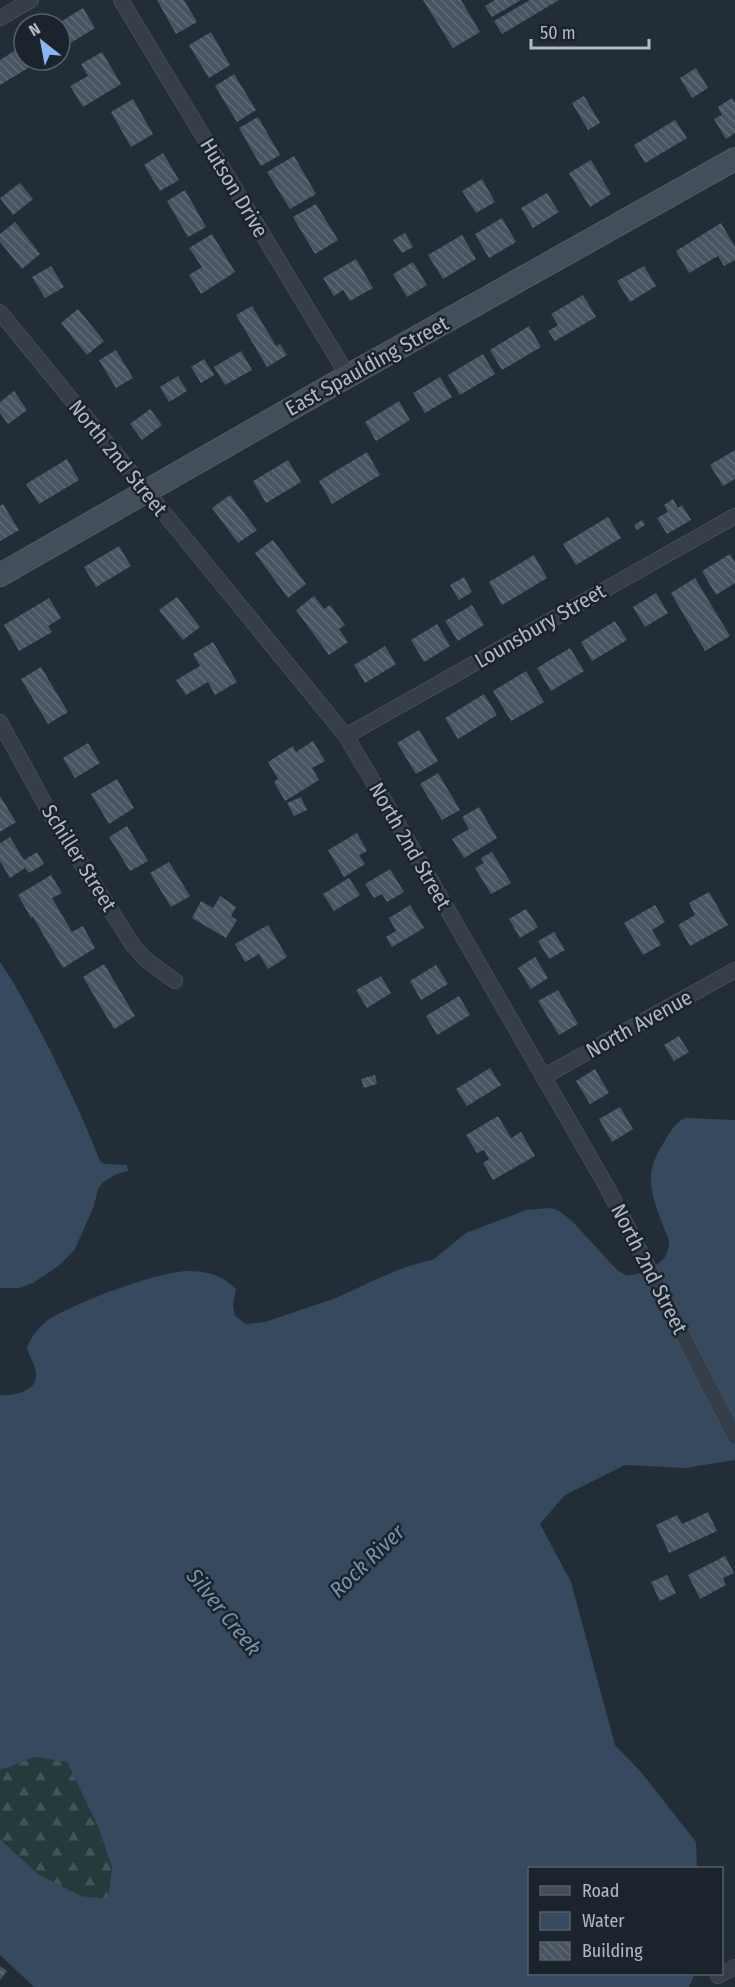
<svg xmlns="http://www.w3.org/2000/svg" width="735" height="1987" viewBox="0 0 735 1987" font-family="'Fira Sans Condensed',sans-serif">
<style>
.forest{fill:url(#forest-firs)}
.water{fill:#36495f}
.building{fill:url(#building-back-hatch)}
.lines{fill:none;stroke-linecap:round;stroke-linejoin:round}
.street-casing{stroke:#535c66;stroke-width:16}
.secondary-casing{stroke:#535c66;stroke-width:24}
.street{stroke:#353e49;stroke-width:15}
.secondary{stroke:#444e5b;stroke-width:22}
.labels{text-anchor:middle;dominant-baseline:central;stroke-width:5;stroke-linejoin:round;paint-order:stroke}
.street-label{font-size:21px;fill:#b0b9c5;stroke:#1b232d}
.water-label{font-size:22px;font-style:italic;fill:#7991ac;stroke:#1b232d}
</style>
<defs>
<pattern id="forest-firs" width="22" height="20" patternUnits="userSpaceOnUse" patternTransform="scale(1.5)"><rect width="22" height="20" fill="#253a3a"/><path d="M5 1l3.5 6h-7zM16 11l3.5 6h-7z" fill="#425455"/></pattern>
<pattern id="building-back-hatch" width="6" height="6" patternUnits="userSpaceOnUse" patternTransform="scale(1.5)"><rect width="6" height="6" fill="#485462"/><path d="M-1 5l2 2M0 0l6 6M5-1l2 2" fill="none" stroke="#606a77"/></pattern>
</defs>
<rect width="100%" height="100%" fill="#222d38"/>
<path class="forest" d="M33 1757 67 1762 100 1831 112 1868 108 1899 81 1896 38 1874 0 1839V1769L8 1768Z"/>
<path class="water" d="M0 962C12 979 21 996 31 1014 57 1062 80 1110 100 1161L105 1164 127 1165 128 1171 117 1174 103 1182 98 1189 94 1206 75 1249 61 1264 33 1283 19 1288H0Z
M685 1118 735 1120V1460L685 1468 625 1465 565 1495 540 1524 571 1582 615 1745 641 1772 696 1842 697 1868H530V1974H695L689 1987H34L0 1955V1839L38 1874 81 1896 108 1899 112 1868 100 1831 67 1762 33 1757 8 1768 0 1769V1395C13 1396 36 1392 36 1376 37 1366 28 1356 27 1347 31 1338 36 1331 43 1324 63 1306 163 1269 190 1271 210 1272 222 1275 236 1289L233 1305 235 1316 246 1324 265 1322 336 1298 379 1278 406 1267 434 1259 466 1233 526 1210 550 1208 558 1210 572 1221 618 1271C621 1272 623 1274 626 1275 635 1277 653 1268 660 1262 666 1258 669 1249 669 1242 668 1235 663 1227 661 1220 649 1188 645 1172 664 1142 670 1132 675 1123 685 1118Z"/>
<path class="building" d="M157 0H184L197 22 176 34Z
M423 0H461L480 32 453 48Z
M495 0H521L492 17 485 6Z
M530 0H559L502 34 494 21Z
M83 8 95 28 67 45 70 50 60 56V24H57Z
M211 32 230 65 209 78 189 45Z
M22 46 24 60H30L33 65 0 85V60Z
M102 52 121 84 83 107 70 86 88 76 81 64Z
M696 68 708 88 692 98 680 78Z
M234 74 256 110 237 122 215 86Z
M584 96 600 123 588 130 572 103Z
M732 98 735 103V133L726 139 714 119 722 115 718 107Z
M133 99 153 134 131 147 111 112Z
M258 117 280 155 261 166 239 128Z
M675 120 687 138 645 163 634 145Z
M163 153 179 180 160 191 144 165Z
M294 156 316 194 290 209 267 172Z
M591 160 611 194 590 207 569 173Z
M482 179 495 202 476 213 462 191Z
M20 183 33 199 13 215 0 198Z
M185 190 206 227 188 237 167 201Z
M547 193 559 212 533 228 521 208Z
M316 204 338 240 315 254 293 217Z
M502 218 516 242 489 258 475 234Z
M15 222 40 254 22 269 0 242V234Z
M721 223 735 247V260L724 266 718 256 689 273 676 251Z
M405 233 413 247 402 253 393 240Z
M212 234 235 272 201 294 189 275 202 267 189 248Z
M462 235 476 259 443 279 428 255Z
M356 259 373 288 350 301 343 290 334 296 323 278Z
M413 262 427 285 407 297 393 274Z
M51 266 64 287 45 298 32 277Z
M644 266 656 286 630 302 617 281Z
M583 295 596 317 555 341 548 331 558 325 551 314Z
M252 306 276 346 280 344 287 355 267 367 236 315Z
M78 309 104 341 87 355 61 323Z
M529 326 541 347 502 370 490 350Z
M116 350 133 378 116 388 99 360Z
M241 351 252 370 225 385 214 367Z
M483 354 495 374 460 395 448 375Z
M204 359 214 375 201 383 191 367Z
M178 376 187 391 169 402 160 387Z
M440 377 452 397 425 413 413 393Z
M14 391 27 410 8 424 0 413V402Z
M399 401 410 420 376 441 365 422Z
M150 409 162 425 142 440 130 424Z
M735 450V479L723 486 710 465Z
M367 452 380 475 332 504 319 481Z
M67 459 79 480 39 504 26 484Z
M288 460 301 482 266 503 253 481Z
M230 495 257 530 238 543 212 508Z
M673 499 678 508 682 505 691 520 667 534 657 518 668 512 664 505Z
M3 504 19 530 0 541V506Z
M608 517 621 538 576 565 563 544Z
M642 520 645 525 637 530 634 525Z
M273 540 306 584 288 598 255 553Z
M119 546 131 566 96 587 84 567Z
M730 554 735 562V583L716 595 702 571Z
M534 555 547 578 502 605 489 582Z
M464 577 472 592 459 600 450 585Z
M695 578 730 636 705 651 671 593Z
M656 593 668 613 645 627 633 607Z
M314 596 324 609 330 605 345 625 339 629 348 642 329 655 296 610Z
M177 597 200 627 183 640 159 610Z
M49 598 61 618 48 626 52 632 19 651 4 625Z
M472 605 484 625 458 641 445 621Z
M615 621 627 640 592 661 581 642Z
M437 624 450 646 424 662 411 640Z
M213 642 237 682 215 695 208 682 186 695 176 680 200 666 193 654Z
M385 646 396 664 365 683 354 665Z
M570 648 584 671 551 691 537 668Z
M41 667 68 712 48 724 21 679Z
M526 671 544 702 511 721 493 691Z
M484 694 497 715 458 739 445 718Z
M419 730 438 761 416 774 397 743Z
M313 741 325 761 312 768 319 780 285 801 274 782 278 779 268 762 293 746 296 752Z
M88 743 100 763 75 778 63 758Z
M438 773 460 810 442 820 420 784Z
M117 779 134 808 109 824 91 794Z
M0 796 16 822 0 832Z
M301 797 307 810 294 816 287 803Z
M479 807 497 838 464 858 452 839 469 829 462 817Z
M127 826 148 861 130 871 109 837Z
M357 833 367 851 359 855 365 864 344 877 328 850Z
M10 837 24 860 37 852 44 864 29 873 25 868 10 878 0 861V843Z
M492 852 511 883 491 894 475 868 484 863 481 858Z
M169 862 190 896 171 907 150 873Z
M390 869 404 892 387 902 382 894 374 898 365 884Z
M51 875 62 893 52 898 72 932 83 926 95 948 63 968 33 917 31 918 18 895Z
M349 878 360 895 334 911 323 894Z
M709 892 728 925 690 946 678 925 695 915 689 903Z
M220 896 236 907 231 916 237 920 226 938 192 918 201 901 213 908Z
M410 905 424 928 392 947 386 937 396 931 389 918Z
M655 905 665 922 652 930 661 945 643 955 624 923Z
M526 909 538 927 520 938 509 919Z
M268 925 287 957 268 969 259 954 245 962 235 944Z
M554 932 565 950 549 959 538 941Z
M535 957 548 978 531 989 518 968Z
M104 964 135 1016 114 1029 83 977Z
M436 965 448 984 421 1000 410 981Z
M381 976 391 993 367 1008 356 990Z
M558 990 578 1024 559 1035 538 1001Z
M459 996 470 1015 437 1035 426 1016Z
M679 1036 689 1052 674 1061 664 1045Z
M490 1068 501 1085 467 1106 456 1089Z
M595 1069 609 1093 590 1104 576 1081Z
M375 1075 377 1084 364 1088 361 1079Z
M620 1107 633 1129 612 1142 599 1119Z
M498 1116 511 1138 521 1132 535 1156 493 1180 483 1163 489 1159 484 1150 477 1153 466 1135Z
M708 1512 717 1531 669 1553 656 1525 677 1515 682 1524Z
M725 1556 734 1573 723 1578 726 1585 700 1599 688 1575Z
M667 1575 676 1593 660 1601 651 1582Z
M0 1966 7 1971 0 1980Z"/>
<g class="lines">
<defs>
<path id="street" d="M121 0 348 376
M0 18 31 0
M0 312 346 736 404 834 607 1187 735 1437
M0 722 52 817 132 944 145 959 175 981
M346 736 735 516
M543 1077 735 970
M718 1976 735 1967"/>
<path id="secondary" d="M0 575 348 376 735 159"/>
</defs>
<use href="#street" class="street-casing"/>
<use href="#secondary" class="secondary-casing"/>
<use href="#street" class="street"/>
<use href="#secondary" class="secondary"/>
</g>
<g class="labels">
<g class="street-label">
<text transform="translate(234 188) rotate(59)">Hutson Drive</text>
<text transform="translate(367 366) rotate(-29)">East Spaulding Street</text>
<text transform="translate(118 458) rotate(51)">North 2nd Street</text>
<text transform="translate(540 626) rotate(-30)">Lounsbury Street</text>
<text transform="translate(410 846) rotate(60)">North 2nd Street</text>
<text transform="translate(79 858) rotate(58)">Schiller Street</text>
<text transform="translate(639 1024) rotate(-29)">North Avenue</text>
<text transform="translate(649 1269) rotate(63)">North 2nd Street</text>
</g>
<g class="water-label">
<text transform="translate(367 1561) rotate(-44)">Rock River</text>
<text transform="translate(224 1612) rotate(51)">Silver Creek</text>
</g>
</g>
<rect x="528" y="1867" width="195" height="108" fill="#1b232d" stroke="#575f6a" stroke-width="1.5"/>
<rect x="540" y="1886" width="30" height="9" fill="#444e5b" stroke="#575f6a" stroke-width="1.5"/>
<text x="582" y="1897" font-size="18" fill="#b0b9c5">Road</text>
<rect x="540" y="1912" width="30" height="18" fill="#36495f" stroke="#575f6a" stroke-width="1.5"/>
<text x="582" y="1927" font-size="18" fill="#b0b9c5">Water</text>
<rect x="540" y="1942" width="30" height="18" fill="url(#building-back-hatch)" stroke="#575f6a" stroke-width="1.5"/>
<text x="582" y="1957" font-size="18" fill="#b0b9c5">Building</text>
<g transform="translate(42 42) rotate(329)"><circle r="28" fill="#1b232d" stroke="#575f6a" stroke-width="1.5"/>
<path d="M0-4.5L10 22L0 15L-10 22Z" fill="#87b6f3"/>
<text y="-9" font-size="16" font-weight="bold" text-anchor="middle" fill="#b0b9c5">N</text>
</g>
<path d="M531 39v9h118v-9" fill="none" stroke="#b0b9c5" stroke-width="3"/>
<text x="540" y="39" font-size="18" fill="#b0b9c5" stroke="#1b232d" stroke-width="4.5" paint-order="stroke">50 m</text>
</svg>
